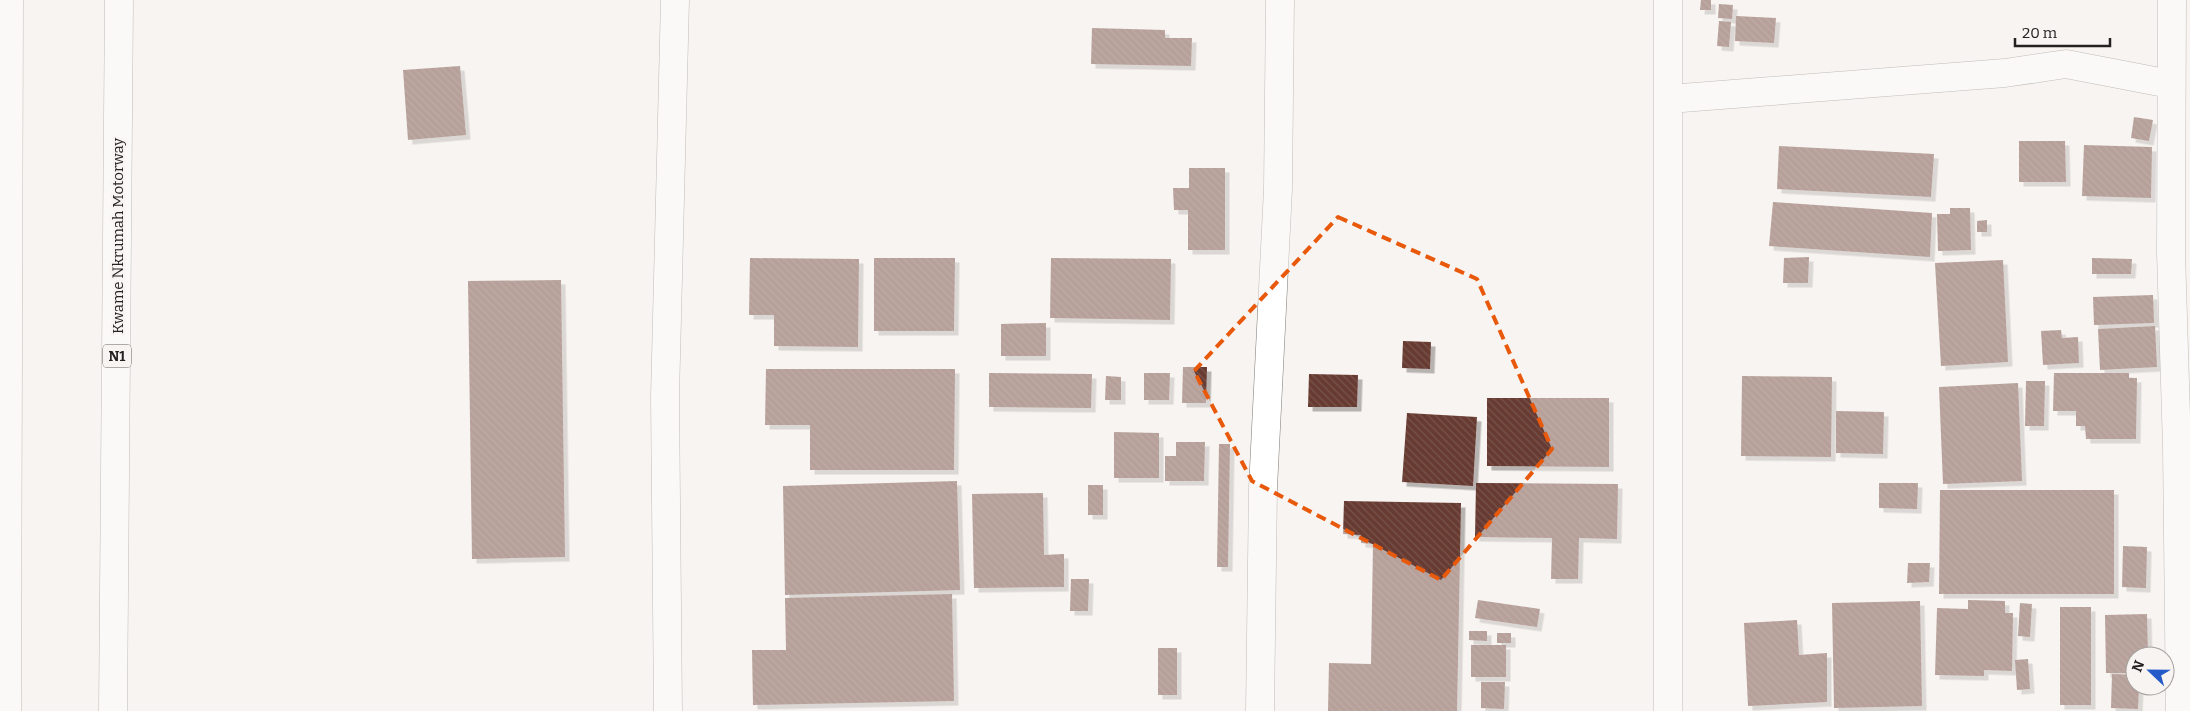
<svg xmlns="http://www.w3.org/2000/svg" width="2190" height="711" viewBox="0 0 2190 711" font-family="Bitter,serif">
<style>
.building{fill:url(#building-back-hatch);filter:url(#shadow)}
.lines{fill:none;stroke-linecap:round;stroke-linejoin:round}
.street-casing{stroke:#7c7976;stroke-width:29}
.highway-casing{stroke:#7c7976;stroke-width:29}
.street{stroke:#fff;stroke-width:28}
.highway{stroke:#fff;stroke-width:28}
.marked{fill:none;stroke:#e8590c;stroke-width:4;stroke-dasharray:10 6;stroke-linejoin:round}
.labels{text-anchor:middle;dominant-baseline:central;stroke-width:5;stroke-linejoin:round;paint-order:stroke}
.shield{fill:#f8f4f1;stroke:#63615f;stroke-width:1}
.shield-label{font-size:14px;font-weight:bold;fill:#232221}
.street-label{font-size:15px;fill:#232221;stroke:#f8f4f1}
</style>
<defs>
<pattern id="building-back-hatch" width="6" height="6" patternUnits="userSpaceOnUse" patternTransform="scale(1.25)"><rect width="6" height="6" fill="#673a31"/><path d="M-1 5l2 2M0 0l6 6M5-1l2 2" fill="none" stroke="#78544d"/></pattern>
<filter id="shadow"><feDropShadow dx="4.5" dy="4.5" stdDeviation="0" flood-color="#0004"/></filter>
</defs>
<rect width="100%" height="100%" fill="#f8f4f1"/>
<path class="building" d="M1701 0H1711V10H1700Z
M1719 4 1733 5 1732 19 1718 18Z
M1736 16 1776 18 1774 43 1735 41Z
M1719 21 1731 22 1729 47 1717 46Z
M1092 28 1165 30V38H1192L1191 66 1091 64Z
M460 66 466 135 408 140 403 70Z
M2134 117 2153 120 2149 141 2131 138Z
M2019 141H2065L2066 182H2019Z
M2084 145 2152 147 2151 198 2082 196Z
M1779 146 1934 154 1931 197 1777 189Z
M1189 168H1225V250H1188V210H1174L1173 188H1189Z
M1773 202 1932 213 1930 257 1769 246Z
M1950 208H1970L1971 250 1938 251 1937 214H1950Z
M1987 220V232H1977V221Z
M1809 257 1808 283H1783L1784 258Z
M750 258 859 259 858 347 774 346V315H749Z
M874 258H955L954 331H874Z
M1051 258 1171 259 1170 320 1050 318Z
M2092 258 2132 259 2131 274H2092Z
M2003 260 2008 362 1941 366 1935 263Z
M561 280 565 557 472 559 468 281Z
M2153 295 2154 323 2094 325 2093 297Z
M1046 323V356H1001V324Z
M2155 326 2157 367 2100 370 2098 329Z
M2061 330 2062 338 2078 337 2079 363 2043 365 2041 331Z
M1403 341 1431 342 1430 369 1402 368Z
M1183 367H1207L1206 403H1182Z
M766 369H955L954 470H810V425H765Z
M989 373 1092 374 1091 408 989 407Z
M1144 373H1170L1169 400H1144Z
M2054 373H2129V378H2137L2136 439H2086L2085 426H2076V411H2053Z
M1309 374 1358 375 1357 407H1308Z
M1106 376 1121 377V400H1105Z
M1742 376 1832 377 1831 457 1741 456Z
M2026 381H2045L2044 426H2025Z
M2018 383 2022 481 1943 484 1939 387Z
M1487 398H1609V467L1487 466Z
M1836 411 1884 412 1883 454 1836 453Z
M1407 413 1477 417 1473 486 1402 482Z
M1114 432 1159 433V478H1114Z
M1176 442H1205L1204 481H1165V456H1176Z
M1219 444H1230L1228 567H1217Z
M957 481 960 590 785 595 783 486Z
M1476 483 1618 484 1617 539 1579 538 1578 579H1551L1552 538 1475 537Z
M1879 483H1918L1917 509 1879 508Z
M1088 485H1103V515H1088Z
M1940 490H2114V594H1939Z
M1043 493 1044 555 1064 554V587L974 588 972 494Z
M1344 501 1461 503 1457 711H1328L1329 663 1371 664 1373 544 1361 543V535L1343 534Z
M2123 546 2147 547 2146 588 2122 587Z
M1908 563H1930L1929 582 1907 583Z
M1071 579H1089L1088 611H1070Z
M952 594 954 701 753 705 752 650H786L785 598Z
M1478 600 1540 609 1537 627 1475 618Z
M1968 600 2005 601V613H2013L2012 671 1984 670V676L1935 675 1937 608 1968 609Z
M1920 601 1922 706 1834 708 1832 603Z
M2020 603 2032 604 2030 637 2018 636Z
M2060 607H2091V705H2060Z
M2147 614 2148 656H2135V673H2106L2105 615Z
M1797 620 1799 655 1827 653V702L1748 706 1744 623Z
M1469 631H1487V641L1469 640Z
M1497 633H1511V643H1497Z
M1471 645H1506V677H1471Z
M1158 648H1177V695H1158Z
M2028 659 2030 689 2017 690 2015 660Z
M2112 674 2135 675V686H2139L2138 709 2111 708Z
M1481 682H1505L1504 709 1481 708Z"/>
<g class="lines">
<defs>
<path id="street" d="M2172 0 2171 252 2177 448 2180 711
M1669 99 2005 73 2066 64 2170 84
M668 711 665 397 675 0
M1260 711 1263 488 1278 189 1280 0
M1668 711V0"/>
<path id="highway" d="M7 711 9 0
M113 711 119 0"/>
</defs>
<use href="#street" class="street-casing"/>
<use href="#highway" class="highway-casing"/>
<use href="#street" class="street"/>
<use href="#highway" class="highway"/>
</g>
<path d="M0 0H2190V711H0ZM1338 217 1477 279 1552 449 1441 580 1252 481 1194 371Z" fill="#f8f4f1" fill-opacity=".55" fill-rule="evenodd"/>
<path class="marked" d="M1338 217 1477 279 1552 449 1441 580 1252 481 1194 371Z"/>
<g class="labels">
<rect class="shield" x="103" y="344.5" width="28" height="23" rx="4"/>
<g class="shield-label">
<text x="117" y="356">N1</text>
</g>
<g class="street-label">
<text transform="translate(118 236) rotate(-90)">Kwame Nkrumah Motorway</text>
</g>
</g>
<g transform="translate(2150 671) rotate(292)"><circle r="24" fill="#f8f4f1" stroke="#a3a09e"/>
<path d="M0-4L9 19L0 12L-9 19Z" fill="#245bc8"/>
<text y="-8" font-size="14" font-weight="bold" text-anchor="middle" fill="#232221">N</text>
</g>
<path d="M2015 38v8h95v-8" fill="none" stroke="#232221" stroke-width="2.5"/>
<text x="2022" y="38" font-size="15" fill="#232221" stroke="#f8f4f1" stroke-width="4" paint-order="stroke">20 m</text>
</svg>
